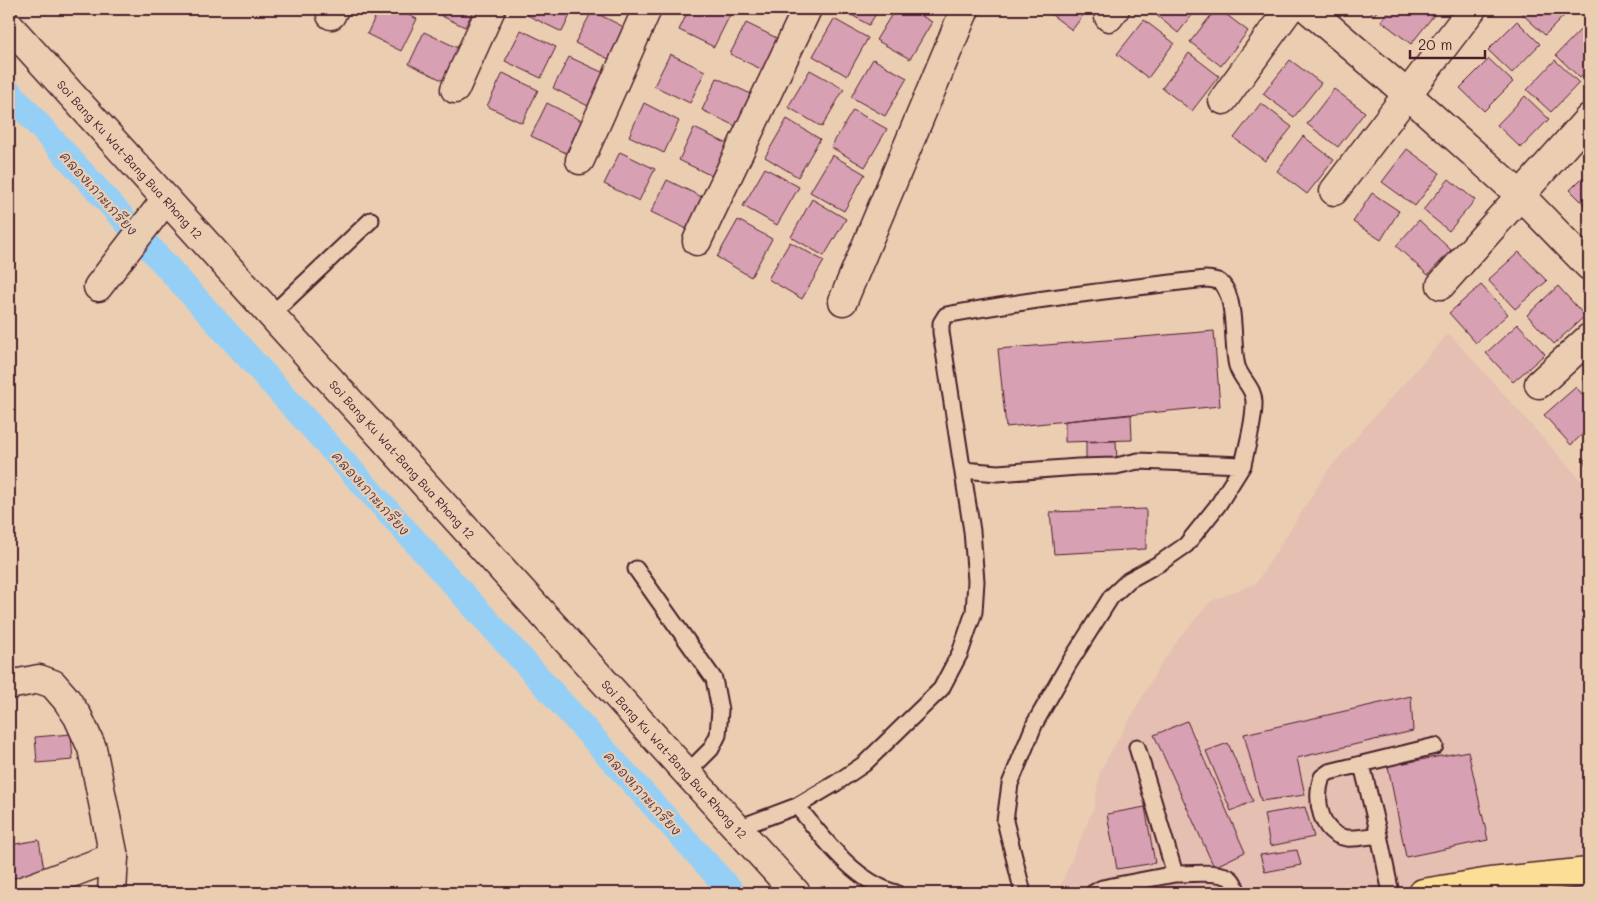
<svg xmlns="http://www.w3.org/2000/svg" width="1598" height="902" viewBox="0 0 1598 902" font-family="Mali,'Playpen Sans Thai',sans-serif">
<style>
.built{fill:#e5c0b2}
.lines{fill:none;stroke-linecap:round;stroke-linejoin:round}
.canal{stroke:#95cff5;stroke-width:26}
.building{fill:#d7a0b3;stroke:#4a1f2b}
.service-casing{stroke:#4a1f2b;stroke-width:19}
.minor-casing{stroke:#4a1f2b;stroke-width:31}
.primary-casing{stroke:#4a1f2b;stroke-width:31}
.service{stroke:#ebceb2;stroke-width:15}
.minor{stroke:#ebceb2;stroke-width:28}
.primary{stroke:#fdde96;stroke-width:28}
.labels{text-anchor:middle;dominant-baseline:central;stroke-width:4.5;stroke-linejoin:round;paint-order:stroke}
.street-label{font-size:12px;fill:#4a1f2b;stroke:#ebceb2}
.water-label{font-size:14px;font-style:italic;fill:#553949;stroke:#ebceb2}
</style>
<rect width="100%" height="100%" fill="#ebceb2"/>
<filter id="ink" filterUnits="userSpaceOnUse"><feTurbulence type="fractalNoise" baseFrequency=".02" numOctaves="2"/><feDisplacementMap in="SourceGraphic" scale="10" xChannelSelector="R" yChannelSelector="G"/><feConvolveMatrix kernelMatrix="1 2 1 2 8 2 1 2 1" color-interpolation-filters="sRGB"/></filter>
<g filter="url(#ink)">
<path class="built" d="M1449 333 1589 489V875L1425 893H1057L1094 807 1100 771 1159 667 1180 637 1211 601 1256 583 1328 470 1377 413Z"/>
<g class="lines">
<path class="canal" d="M9 92 733 893"/>
</g>
<path class="building" d="M379 9H396L417 19 401 51 367 34Z
M430 9H474L465 27 429 10Z
M530 9H573L562 32 527 15Z
M689 9H716L730 15 714 47 679 30Z
M770 9H796L791 19Z
M841 9H879L869 25Z
M895 9H910L932 22 910 59 876 40Z
M1044 9H1088L1072 30Z
M1149 9H1197L1178 33Z
M1216 9H1219L1248 31 1221 66 1190 42Z
M1365 9H1379L1374 15Z
M1390 9H1436L1438 10 1411 44 1381 21Z
M1524 9H1571L1545 35 1521 13Z
M592 11 626 28 611 60 575 43Z
M834 19 868 38 847 76 813 56Z
M1144 20 1174 43 1148 78 1117 54Z
M1517 21 1540 44 1512 73 1488 50Z
M746 23 781 40 765 71 730 54Z
M1584 26 1589 31V69L1580 78 1556 55Z
M521 30 556 47 541 78 505 61Z
M424 32 460 49 444 81 409 64Z
M1189 53 1219 76 1192 111 1162 88Z
M670 54 705 71 690 103 654 86Z
M569 57 604 73 588 106 553 88Z
M873 59 907 78 885 116 851 97Z
M1489 59 1513 82 1484 111 1460 88Z
M1290 60 1321 83 1294 117 1263 94Z
M1555 60 1579 83 1551 112 1527 90Z
M810 70 844 89 822 127 788 107Z
M503 73 538 90 522 123 487 106Z
M717 78 753 95 737 127 702 110Z
M1334 89 1365 112 1338 147 1307 124Z
M1525 96 1549 119 1521 148 1497 125Z
M547 103 582 121 566 153 531 136Z
M644 103 679 121 664 153 629 136Z
M1261 103 1292 127 1265 161 1234 138Z
M853 110 887 129 865 167 831 147Z
M787 119 820 139 798 177 765 157Z
M694 128 730 145 714 177 679 160Z
M1303 136 1334 160 1307 194 1277 171Z
M1407 149 1440 173 1415 206 1382 182Z
M620 152 655 169 639 201 604 184Z
M832 155 865 174 844 211 810 192Z
M765 168 799 187 777 225 743 206Z
M1589 171V209L1570 190Z
M1449 179 1475 200 1449 231 1423 210Z
M667 180 702 197 687 229 651 212Z
M1372 193 1399 211 1381 240 1353 222Z
M812 199 846 219 824 256 791 237Z
M738 220 772 239 751 277 717 257Z
M1419 220 1451 250 1428 275 1396 246Z
M790 242 824 261 802 299 768 279Z
M1519 252 1547 281 1515 309 1488 280Z
M1481 285 1508 314 1476 343 1449 313Z
M1558 286 1585 316 1554 344 1527 315Z
M1518 324 1545 354 1513 382 1486 353Z
M1214 331 1220 406 1006 427 998 349Z
M1589 372V386L1582 378Z
M1576 387 1589 402V428L1571 445 1544 415Z
M1131 414 1132 440 1065 442V421Z
M1116 441 1117 461 1086 462V442Z
M1589 455V468L1583 461Z
M1146 509V549L1054 554 1050 512Z
M1411 696 1413 731 1297 758 1305 795 1261 801 1244 734Z
M1187 721 1245 852 1214 867 1154 735Z
M71 734 73 760 37 763 35 737Z
M1228 743 1253 801 1231 811 1206 751Z
M1468 751 1488 840 1406 857 1388 766Z
M1145 807 1155 863 1117 869 1107 814Z
M1305 807 1314 837 1270 846 1264 814Z
M39 840 46 881 9 887V845Z
M1297 850 1301 865 1265 872 1260 855Z"/>
<g class="lines">
<defs>
<path id="service" d="M271 315 371 220
M963 470 998 473 1078 467 1116 466 1138 461 1243 465 1218 505 1186 545 1160 563 1129 580 1111 597 1068 665 1035 723 1010 784 1005 821 1023 893
M636 569 714 679 720 710 718 735 711 749 687 773
M1137 747 1175 874C1188 874 1221 870 1231 879 1235 883 1236 888 1238 893
M1362 765 1379 835
M797 806C824 839 854 881 896 893
M738 828 797 806 836 783 864 764 941 689 960 653 974 612 976 581 972 531 941 332V323L946 315C1032 299 1119 289 1206 279 1210 279 1214 280 1218 281 1238 292 1231 345 1237 366 1241 380 1255 388 1254 404 1254 424 1247 445 1243 465
M1093 893 1102 888 1175 874
M1391 893 1379 835C1369 836 1357 839 1347 838 1320 835 1314 799 1322 777L1329 772 1435 746"/>
<g id="minor">
<path d="M1308 9 1407 94 1520 195 1589 266"/>
<path d="M331 15 334 9"/>
<path d="M1109 17 1115 9"/>
<path id="s1" d="M9 26 796 893"/>
<path d="M455 89 491 9"/>
<path d="M1223 100 1289 9"/>
<path d="M580 160 647 9"/>
<path d="M1334 191 1472 9"/>
<path d="M697 241 807 9"/>
<path d="M1441 285 1589 118"/>
<path d="M98 287 166 199"/>
<path d="M843 301 965 9"/>
<path d="M1539 384 1589 338"/>
<path d="M9 685 39 679 53 684 66 699 78 717 92 748 114 857 112 893"/>
<path d="M17 893 114 857"/>
</g>
<path id="primary" d="M1423 893 1490 882 1589 872"/>
</defs>
<use href="#service" class="service-casing"/>
<use href="#minor" class="minor-casing"/>
<use href="#primary" class="primary-casing"/>
<use href="#service" class="service"/>
<use href="#minor" class="minor"/>
<use href="#primary" class="primary"/>
</g>
</g>
<g class="labels">
<g class="street-label">
<text stroke="none"><textPath href="#s1" startOffset="180">Soi Bang Ku Wat-Bang Bua Rhong 12</textPath></text>
<text stroke="none"><textPath href="#s1" startOffset="585">Soi Bang Ku Wat-Bang Bua Rhong 12</textPath></text>
<text stroke="none"><textPath href="#s1" startOffset="990">Soi Bang Ku Wat-Bang Bua Rhong 12</textPath></text>
</g>
<g class="water-label">
<text transform="translate(99 193) rotate(48)">คลองเกาะเกรียง</text>
<text transform="translate(371 493) rotate(48)">คลองเกาะเกรียง</text>
<text transform="translate(643 793) rotate(48)">คลองเกาะเกรียง</text>
</g>
</g>
<rect width="1598" height="902" fill="none" stroke="#ebceb2" stroke-width="30"/>
<rect x="15" y="15" width="1568" height="872" fill="none" stroke="#4a1f2b" stroke-width="2" filter="url(#ink)"/>
<path d="M1410 50v8h75v-8" fill="none" stroke="#4a1f2b" stroke-width="2.5"/>
<text x="1418" y="50" font-size="15" fill="#4a1f2b" stroke="#ebceb2" stroke-width="4" paint-order="stroke">20 m</text>
</svg>
